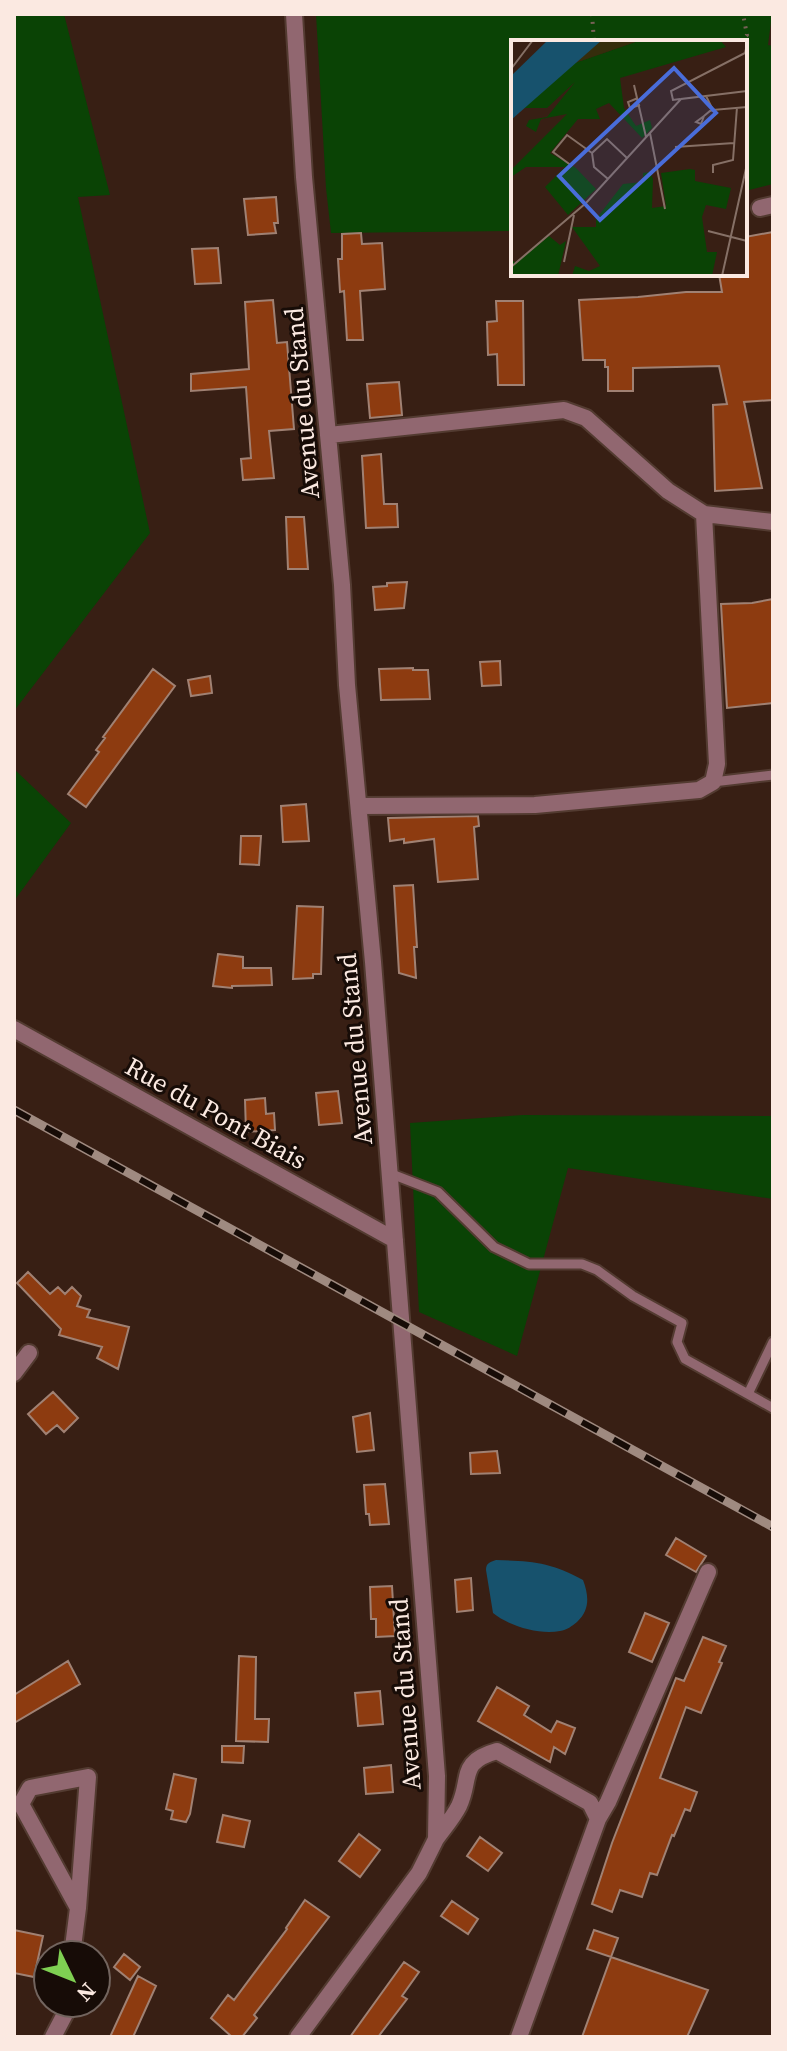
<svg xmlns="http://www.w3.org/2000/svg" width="787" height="2051" viewBox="0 0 787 2051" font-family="'Source Serif 4',serif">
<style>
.green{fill:#0a4305}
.water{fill:#17526d}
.building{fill:#8d3b10;stroke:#a08173;stroke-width:2}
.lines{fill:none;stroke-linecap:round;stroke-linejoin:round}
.service-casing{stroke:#533b31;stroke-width:13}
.minor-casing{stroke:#533b31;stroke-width:20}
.path{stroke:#776156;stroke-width:4;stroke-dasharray:2 6;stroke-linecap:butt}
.service{stroke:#916770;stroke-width:9}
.minor{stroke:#916770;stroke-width:16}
.rail-casing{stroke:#9f8a80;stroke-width:9}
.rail{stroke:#170c07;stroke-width:6;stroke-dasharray:18;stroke-linecap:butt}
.labels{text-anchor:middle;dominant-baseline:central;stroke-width:6;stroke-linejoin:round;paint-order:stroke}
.street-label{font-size:26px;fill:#fbe9e1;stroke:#170c07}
.inset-road{fill:none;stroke:#867066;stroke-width:2}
.view{fill:#496dda;fill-opacity:0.15;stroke:#496dda;stroke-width:4}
.inset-edge{fill:none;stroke:#fbe9e1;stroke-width:4}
</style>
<rect width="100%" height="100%" fill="#381f14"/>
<path class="green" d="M14 14H64L110 195 78 197 150 533 14 711Z
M316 14H772L768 45 773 46V184L745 191V42H513V231L331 233 326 188Z
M14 769 71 823 14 901Z
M523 1115 773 1116V1199L568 1168 517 1356 419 1312 410 1123Z"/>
<path class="water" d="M496 1560C532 1561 551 1562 583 1580 589 1596 590 1610 577 1622 572 1626 567 1630 560 1631 539 1635 509 1626 493 1613L486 1570C486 1563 490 1562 496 1560Z"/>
<path class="building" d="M276 197 278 223H274L276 233 248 235 244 199Z
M773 232V400L744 402 762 488 715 491 713 405 727 404 719 366 633 368V391H608V367H605V360H583L579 300 638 297 686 292H722L719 274H745V237Z
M361 233 362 244 382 243 385 289 360 291 363 340H347L344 291 340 292 338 259H342V234Z
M218 248 221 283 195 284 192 249Z
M273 300 277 343 287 342 294 429 269 431 274 478 243 480 241 459 251 458 246 387 191 391V374L249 369 245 302Z
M496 301H523L524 385H498L497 354 488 355 487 322 497 321Z
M399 382 402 415 370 418 367 384Z
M381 454 384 504H397L398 527 366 528 362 456Z
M286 517H304L308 569H288Z
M407 582 404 608 375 610 373 587 387 586V583Z
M773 599V703L727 708 721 604 752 603Z
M500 661 501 685 482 686 480 662Z
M413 668V670H428L430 699 381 700 379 669Z
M153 669 175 686 86 807 68 794 99 752 96 750 105 738 103 737Z
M210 676 212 693 191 696 188 680Z
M306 804 309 841 283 842 281 806Z
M478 816 479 826 474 827 478 879 438 882 434 839 404 843V839L390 841 388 818Z
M241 836H261L259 865 240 864Z
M413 885 417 947H414L416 978 399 973 394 886Z
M297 906 323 907 321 974H313V978L293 979Z
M218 954 243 957V968H271L272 985 232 986V988L213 986Z
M338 1091 342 1123 319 1125 316 1093Z
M265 1098 266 1114 274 1113 275 1130 246 1132 245 1100Z
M28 1272 50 1294 58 1287 65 1294 72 1287 81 1296 77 1306 90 1310 87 1317 129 1327 118 1369 97 1358 102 1347 59 1335 61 1329 17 1283Z
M53 1392 78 1418 64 1432 57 1425 46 1434 28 1414Z
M370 1413 374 1450 357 1452 353 1417Z
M497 1451 500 1473 471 1474 470 1453Z
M385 1484 389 1524 370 1525 369 1514H366L364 1485Z
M676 1538 706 1556 696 1572 666 1555Z
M471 1578 473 1610 457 1612 455 1580Z
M392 1586 395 1636 376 1637V1619H371L370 1587Z
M645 1613 669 1623 652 1662 629 1652Z
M703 1637 726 1646 719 1662 722 1663 701 1713 686 1707 660 1778 697 1792 690 1811 685 1809 674 1836 672 1835 657 1875 650 1873 642 1897 620 1890 612 1912 592 1904 612 1843 676 1678 684 1681Z
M239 1656 256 1657 255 1719H269L268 1742 236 1741Z
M68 1661 80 1684 14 1723V1695Z
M497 1687 529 1706 524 1715 551 1732 557 1721 575 1728 565 1754 554 1747 550 1762 478 1721Z
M380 1691 383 1724 358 1726 355 1693Z
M222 1746H244L243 1763 222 1762Z
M391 1765 393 1792 366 1794 364 1768Z
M174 1774 196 1779 190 1814 186 1822 171 1819 173 1811 166 1809Z
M223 1815 250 1821 244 1847 217 1842Z
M359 1834 380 1850 360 1877 339 1861Z
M480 1837 502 1853 488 1871 467 1856Z
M305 1900 329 1917 254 2015 257 2018 242 2037H232L211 2018 228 1995 234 2000 287 1929 286 1928Z
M452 1901 478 1919 468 1934 441 1916Z
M14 1930 43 1936 34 1977 14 1973Z
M594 1930 618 1938 611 1957 587 1949Z
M124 1954 140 1967 130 1980 114 1967Z
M611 1957 708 1990 687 2037H582Z
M404 1962 419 1972 402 1996 407 1999 378 2037H350Z
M138 1976 156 1986 133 2037H110Z"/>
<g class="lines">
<defs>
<path id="service" d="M713 782 773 775
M389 1173 438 1192 494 1247 529 1264H582L597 1270 633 1296 682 1323 677 1342 685 1359 773 1408
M748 1394 773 1342"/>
<path id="minor" d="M294 14 304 177 342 585 347 685 373 962 437 1776 436 1839 419 1873 298 2037
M760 208 773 205
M329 435 564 410 586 418 668 491 704 514 717 764 713 782 699 790 535 805 359 806
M704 514 773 522
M14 1029 395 1240
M14 1373 29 1353
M598 1819 608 1802 708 1572
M436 1839C443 1829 453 1818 459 1806 472 1778 458 1762 497 1751L590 1803 598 1819 519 2037
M72 1955 78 1908 88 1777 30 1788 21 1804 78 1908
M53 2037 65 2014 66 2003"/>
</defs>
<use href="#service" class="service-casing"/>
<use href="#minor" class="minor-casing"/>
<path class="path" d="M450 14V16
M592 14 594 42
M741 42 747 35 743 14"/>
<use href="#service" class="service"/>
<use href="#minor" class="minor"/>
<defs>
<path id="rail" d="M14 1110 773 1527"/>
</defs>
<use href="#rail" class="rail-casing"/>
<use href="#rail" class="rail"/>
</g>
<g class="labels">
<g class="street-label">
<text transform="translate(302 403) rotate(-95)">Avenue du Stand</text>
<text transform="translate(355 1049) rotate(-95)">Avenue du Stand</text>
<text transform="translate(216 1113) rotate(29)">Rue du Pont Biais</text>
<text transform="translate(405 1694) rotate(-94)">Avenue du Stand</text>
</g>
</g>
<g transform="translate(511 40)">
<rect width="236" height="236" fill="#381f14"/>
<path d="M130 0H209L215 7 109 38 113 68 125 86 139 80 141 88 131 98 98 63 85 69 89 79H67L39 113 65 128 85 149 57 175 34 147 54 127H15L0 137V130L56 74 30 79 25 92 15 86 18 80 36 77 64 42 36 68H13L61 24ZM179 129 184 130V141L220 148 215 169 195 165 191 177 196 212H206L201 236H61L64 226 78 231 89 226 61 187H85V179L112 144 132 142V133L139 132 142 139 141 168 155 166 150 133ZM38 196 49 205 55 201 47 236H0V219L5 223Z" fill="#0a4305"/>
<path d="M91 0H130L61 24Z" fill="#352d0c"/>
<path d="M37 0H91L0 80V36Z" fill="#17526d"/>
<path class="inset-road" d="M0 29 22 0M123 45 135 97M195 56 202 70 236 67M127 58 117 62 119 68 129 65M169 59 162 60 160 51 234 13 236 5M193 76 190 84 185 82 193 76 199 71 202 70M139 93 154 169M164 107 223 103M61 126 42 112 56 95 81 113M202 133V125L222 120 226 67M97 139 83 127 81 113 96 99 116 118M197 191 236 201M53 222 63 175M0 227 75 163 170 59 236 51M211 236 236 124"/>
<path class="view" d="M163 28 205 73 89 180 48 136Z"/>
<rect width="236" height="236" class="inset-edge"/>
</g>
<rect width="787" height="2051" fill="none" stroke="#fbe9e1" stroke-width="32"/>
<g transform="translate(72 1979) rotate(133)"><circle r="38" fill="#170c07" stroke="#72645e" stroke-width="2"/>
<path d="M0-6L14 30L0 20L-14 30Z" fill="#7fd052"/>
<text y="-12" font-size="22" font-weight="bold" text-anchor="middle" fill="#fbe9e1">N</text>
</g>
</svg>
